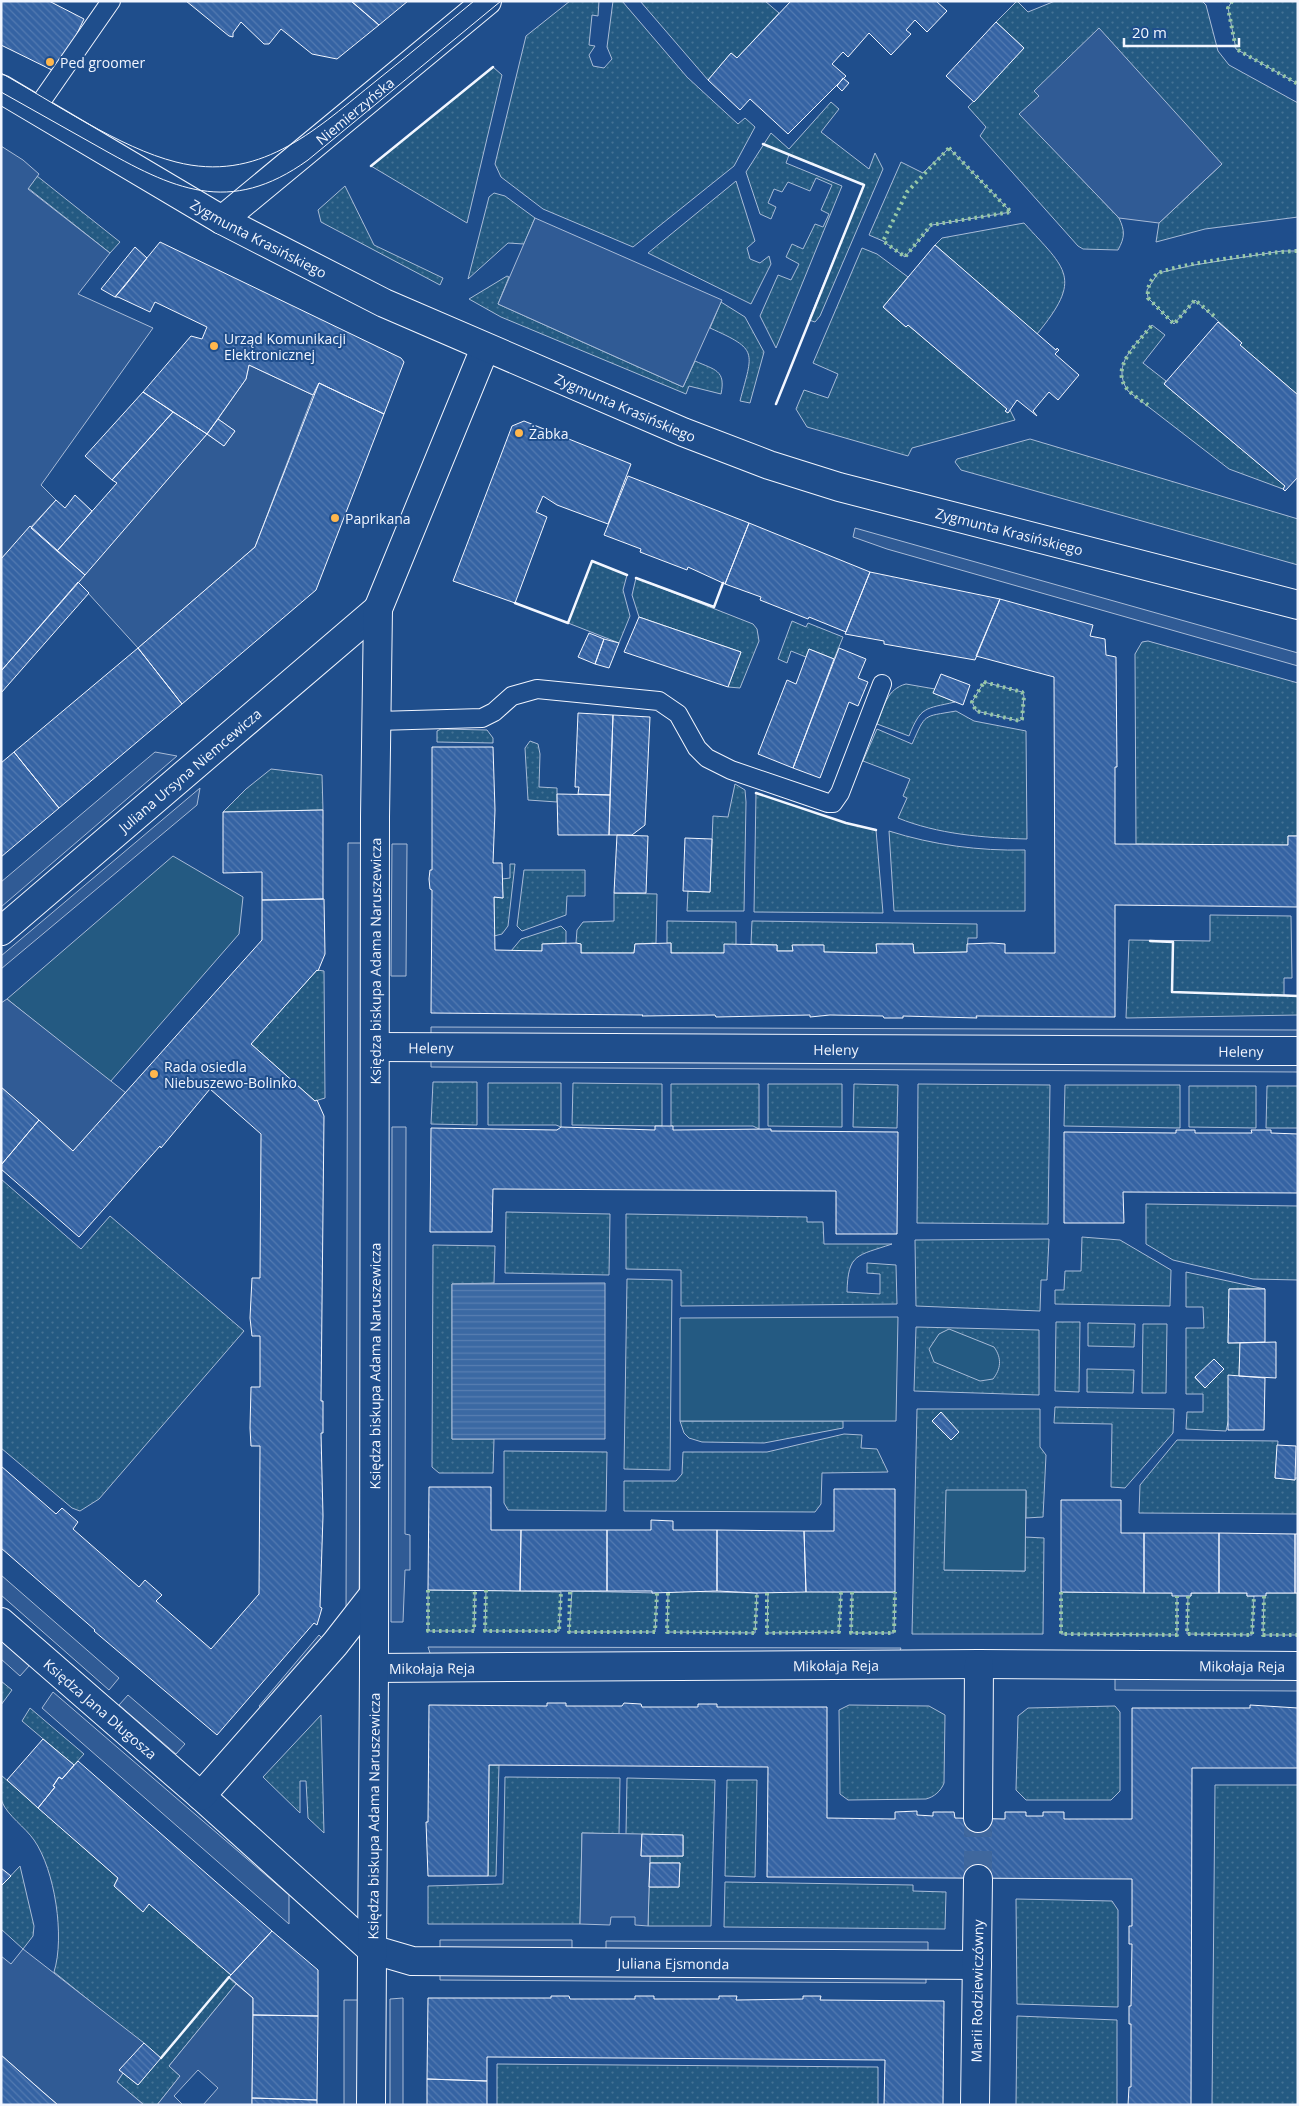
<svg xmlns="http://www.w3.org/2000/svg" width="1299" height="2106" viewBox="0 0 1299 2106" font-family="'Open Sans',sans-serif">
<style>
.grass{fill:url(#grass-dots);stroke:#a8bbd7;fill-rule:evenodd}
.park{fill:#245a82;stroke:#a8bbd7}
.parking{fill:#305b95;stroke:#a8bbd7}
.water{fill:url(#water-rules);stroke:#a8bbd7}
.building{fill:url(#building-back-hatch);stroke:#f2f6ff}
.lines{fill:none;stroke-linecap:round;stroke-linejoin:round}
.minor-tunnel{stroke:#3f679d;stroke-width:28;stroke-dasharray:28 14;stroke-linecap:butt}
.service-casing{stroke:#f2f6ff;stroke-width:20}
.minor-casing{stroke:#f2f6ff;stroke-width:30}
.tertiary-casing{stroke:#f2f6ff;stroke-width:30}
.service{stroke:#1f4e8c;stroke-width:18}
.minor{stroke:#1f4e8c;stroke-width:28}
.tertiary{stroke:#1f4e8c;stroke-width:28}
.tram{stroke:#f2f6ff;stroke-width:1}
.hedge{stroke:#97c8a6;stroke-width:4;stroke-dasharray:2.5 4;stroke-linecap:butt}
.wall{stroke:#f2f6ff;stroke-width:2.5}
.poi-dot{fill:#ffb74d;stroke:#1f4e8c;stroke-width:2}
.labels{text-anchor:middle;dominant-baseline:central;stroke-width:4;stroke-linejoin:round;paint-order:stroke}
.poi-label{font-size:14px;fill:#f2f6ff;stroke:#1f4e8c;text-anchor:start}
.street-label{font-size:14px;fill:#f2f6ff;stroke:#1f4e8c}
</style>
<defs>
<pattern id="grass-dots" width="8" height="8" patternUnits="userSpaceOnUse" patternTransform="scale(1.25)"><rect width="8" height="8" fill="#245a82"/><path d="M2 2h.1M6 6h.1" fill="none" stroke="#447295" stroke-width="1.8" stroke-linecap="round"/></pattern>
<pattern id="water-rules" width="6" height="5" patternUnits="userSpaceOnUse" patternTransform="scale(1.25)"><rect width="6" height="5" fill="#3b69a3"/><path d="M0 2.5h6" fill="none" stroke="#587fb1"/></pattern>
<pattern id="building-back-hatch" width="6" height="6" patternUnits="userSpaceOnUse" patternTransform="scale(1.25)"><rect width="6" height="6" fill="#3563a3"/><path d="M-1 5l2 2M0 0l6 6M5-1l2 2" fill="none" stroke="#537ab1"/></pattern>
</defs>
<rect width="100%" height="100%" fill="#1f4e8c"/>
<path class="grass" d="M570 1H599L598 16 592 15 589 45 595 46 589 55 593 66 604 68 612 59 607 47 613 1H622L687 77 738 124 745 118 755 127 734 166 633 247 543 209 501 177 495 164 526 36Z
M640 1H765L779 13 737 58 731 53 708 80Z
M1017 1 1028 12 1055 1H1202L1206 5 1218 51 1229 65 1298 103V217L1205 229 1156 242 1159 223 1222 164 1034 91 1039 96 1020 114 1119 218C1125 231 1125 237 1118 250L1083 249 1078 246 980 136 986 127 968 107 1024 48 996 22Z
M1232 1H1298V84L1236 49 1228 8Z
M493 67 502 75 467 223 371 166Z
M831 102 839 109 821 132 869 169 875 153 883 169 820 316 815 322 809 320 864 185 789 155 786 163 842 186 776 348 760 316 778 275 791 280 799 264 786 257 792 244 803 249 815 224 823 227 829 214 821 210 832 185 816 178 810 191 788 182 782 192 774 189 768 203 776 207 771 219 760 214 746 172 771 133 789 149Z
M949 148 1011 212 932 225 905 257 883 241 869 235 901 162 923 173Z
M37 176 120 242 110 253 28 188Z
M736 181 755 241 747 248 750 259 760 263 769 256 771 264 751 304 648 253Z
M345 186 374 245 443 278 440 285 321 222 318 210Z
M494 193 505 196 535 218 524 244 508 243 468 279 489 197Z
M1024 223C1067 270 1083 278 1037 334L935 245 942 238Z
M862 248 877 254 908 277 883 307 906 327 908 325 1007 409 1005 411 1008 413 1010 410 1015 420 912 448 908 456 807 427 796 409 804 390 828 398 838 374 813 363Z
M1282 251H1298V395L1240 345 1242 343 1195 300 1174 324 1148 298 1147 290 1158 273 1194 265Z
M507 276 509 277 498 304 683 387 695 361C715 370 726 370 721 394L689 386 686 394 501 317 469 299Z
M721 302 745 317 764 352 750 403 740 401C753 351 759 350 710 328Z
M1152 325 1165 335 1143 363 1166 381 1164 384 1285 486 1283 489 1229 469 1128 391C1110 364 1136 345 1152 325Z
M1030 439 1298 519V565L961 470 955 462 957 459Z
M592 561 627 575 623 590 630 616 619 643 568 623Z
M636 578 753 624 757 629 759 641 740 688 728 687 741 652 639 617 632 595Z
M792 621 806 627 808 623 843 637 834 659 809 649 806 657 791 651 787 663 778 659Z
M1148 641 1298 683V836H1288V845L1136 844 1135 654 1142 642Z
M984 682 1022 692 1024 696 1022 719 1019 721 976 711 972 702Z
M906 684 935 689 934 693 955 702C925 709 921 706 909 736L877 724C884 706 887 689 906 684Z
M956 711 974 721 1026 731 1027 839C984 838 937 834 898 818L907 798 903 796 910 779 863 761 877 729 912 744C926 713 922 717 956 711Z
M441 729 487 730 493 738V743L437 742V731Z
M530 741 538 744 540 754 539 787 557 788V802L528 800 525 748Z
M271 769 322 775 323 810 223 812 246 789Z
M735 784 745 790 746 802 744 911H687L688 891 710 892 713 816 728 817Z
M756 793 846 823 876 830 883 913 754 912Z
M889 831C933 845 979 851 1025 850V911H894Z
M510 864H515L508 926 502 934 494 936V897L503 898 502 879 510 878Z
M524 870H585V896H567L566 915 522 931 517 926Z
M614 893 657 894 656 943 635 944 634 953H581V944L576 943 577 930 583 922 614 921Z
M1210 915 1291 916 1292 978H1284V995L1298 996V1015L1126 1018 1129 940 1210 941Z
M667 921 736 922V944L724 953H671V943H667Z
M752 921 977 924V938H968L967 952 914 953 913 944H877V953L824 952 823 945H793V951H777V945L751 944Z
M561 926 566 931V943L543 944 542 951H511L521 939Z
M317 970 324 971 325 1098 315 1101 251 1044Z
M433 1082H477V1125L431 1124Z
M488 1083H561V1127L556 1125H488Z
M573 1083 662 1084V1126L572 1125Z
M671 1084H759V1129L753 1126H671Z
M768 1084H842V1127L768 1126Z
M854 1084 898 1085 897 1128 853 1127Z
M918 1084 1050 1085 1048 1224 917 1223Z
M1065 1085H1180V1128L1064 1126Z
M1189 1086H1256V1128L1189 1127Z
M1267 1086H1298V1128H1266Z
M1 1179 81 1249 110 1216 244 1331 99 1499 80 1511 72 1508 1 1448Z
M1146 1204 1298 1206V1280L1253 1279 1173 1260 1146 1244Z
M506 1212 610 1214 609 1275 505 1273Z
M626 1214 807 1217V1222H823L824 1244H892C857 1256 848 1253 847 1292L880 1294V1274L867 1273V1263L896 1265 897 1304 681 1306V1270L626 1269Z
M1082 1237 1120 1240 1171 1270 1170 1306 1055 1304V1290H1064L1065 1271H1081Z
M1049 1239 1047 1280H1041L1040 1311 916 1306 915 1240Z
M433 1245 495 1246 494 1283 452 1284V1439H494L493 1473H439L432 1467Z
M1186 1272 1265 1289H1229L1228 1343H1240L1239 1376 1226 1431 1186 1429 1187 1412H1203V1394H1186V1328H1204L1203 1307H1186ZM1224 1369 1205 1388 1195 1378V1377Z
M627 1279 672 1280 670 1470 624 1469Z
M1056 1322H1080L1079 1392 1055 1391Z
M1088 1323 1135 1324 1134 1347 1088 1346Z
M1143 1324H1167L1166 1393H1142Z
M916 1327 1039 1330V1395L914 1391Z
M1087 1369 1134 1370 1133 1393 1087 1392Z
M1055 1407 1174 1409 1173 1433 1125 1488 1111 1487 1112 1424 1054 1423Z
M917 1409H1040V1447L1046 1455 1043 1517 1026 1518V1491L944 1570 1025 1571V1537L1044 1538 1043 1634H912Z
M680 1421H843V1428L764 1443 702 1442 689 1438 684 1433Z
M844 1434 862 1435 861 1448 877 1449 888 1472 822 1473 821 1504 815 1512 624 1511V1481H676L682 1474 683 1452H767Z
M1177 1440 1278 1441 1275 1478 1295 1480V1478H1298V1514L1139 1513 1140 1485Z
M504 1451 607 1452 606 1511 508 1510 504 1503Z
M428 1590H475L474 1631H428Z
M486 1590 561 1592 559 1631H485Z
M572 1591 657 1593 655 1632H569Z
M672 1591 757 1593 755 1633 667 1632 668 1593Z
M768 1591 841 1592 839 1632 767 1633Z
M852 1592H895L894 1633H851Z
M1061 1592 1172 1593 1177 1596V1635L1061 1634Z
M1191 1593H1247V1596H1254L1252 1635 1187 1634 1188 1596H1191Z
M1266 1593H1298V1635H1263L1264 1596Z
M1 1681 12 1690 1 1705Z
M849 1705 929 1706 945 1715 944 1783C941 1791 934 1797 926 1799L848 1800 840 1794 839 1710Z
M1115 1706 1120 1712V1791L1111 1800H1026L1016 1790 1018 1716 1028 1708Z
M30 1708 84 1754 74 1765 22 1721Z
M321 1715 324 1833 308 1818 306 1781H300V1813L263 1777Z
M489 1765H499L496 1876H488Z
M1 1775 118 1878 114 1886 143 1911 149 1904 231 1975 229 1978 236 1984 169 2066 180 2076 157 2105H144L117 2082 123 2073 138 2085 160 2058 54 1972C65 1937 55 1870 34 1840 25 1827 8 1816 2 1802 0 1795 1 1783 1 1775Z
M505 1777 620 1778 619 1834 582 1833 580 1924H428V1886L503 1884Z
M627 1778 715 1780 711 1926H648L649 1887H679L680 1863H650V1856H683V1836L626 1834Z
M727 1780H757L755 1877 725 1876Z
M1215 1785H1298V2105H1212Z
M20 1866 34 1926 33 1936 23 1949 1 1929V1886Z
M725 1882 913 1885V1891L946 1892 945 1929 724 1927Z
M1016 1899 1112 1901 1118 1910V2007L1017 2004Z
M1017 2016 1117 2020V2105H1016Z
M497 2064 878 2067V2105H497Z"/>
<path class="park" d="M173 856 243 897 239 934 110 1082 7 999Z
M898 1317 896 1421H680V1318Z
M949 1329 994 1347C1002 1358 1001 1369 993 1379L980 1381 934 1362 929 1349 939 1334Z
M946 1490H1026L1025 1571 944 1570Z"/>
<path class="parking" d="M1099 28 1222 164 1159 223 1119 218 1019 114 1039 96 1034 91Z
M1 146 23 160 39 174 28 189 110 253 78 294 153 328 41 485 56 500 1 559Z
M535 218 722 300 683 387 498 304Z
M249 365 313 395 255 547 138 648 78 582 207 434 224 446 235 431 218 419 246 379Z
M855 528 1298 653V666L887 549 853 537Z
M155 752 177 756 1 907V882Z
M200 788 197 805 1 969V956Z
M348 843H363L359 1621 346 1622Z
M392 844H407L406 976H391Z
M7 999 126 1093 73 1151 1 1087V1003Z
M431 1027 1298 1030V1042L431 1039Z
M431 1054 1298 1059V1072L431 1067Z
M392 1127H406L405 1534 410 1535V1570H405L403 1622H391Z
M1 1575 119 1678 109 1690 1 1595Z
M319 1635 331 1647 271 1715 259 1706Z
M1 1641 29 1666 20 1676 1 1659Z
M428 1647 894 1648H901L894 1665 435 1668Z
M1115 1677 1298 1679V1691L1115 1690Z
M53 1692 289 1895V1924L42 1708Z
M128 1695 185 1744 176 1754 119 1705Z
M582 1833 642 1834 641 1856H650L648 1926 635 1925V1917H611L610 1925 580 1924Z
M440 1940H572V1955L440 1954Z
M606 1941 928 1942V1956L606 1954Z
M23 1949 144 2043 120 2070 123 2073 117 2082 144 2105H58L1 2055V1956L11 1964Z
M440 1969 926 1971V1983L440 1980Z
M236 1984 253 1998 252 2105H203L218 2088 198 2070 174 2096 183 2105H157L180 2076 169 2066Z
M403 1998V2105H390V1999Z
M344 2000H358V2105H344Z"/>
<path class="water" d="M605 1283V1439H452V1284Z"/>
<path class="building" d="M1 1H49L84 19 58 73 1 45Z
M186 1H351L379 25 337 59 312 54 281 29 269 44H264L241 22 233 33V37L229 36Z
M351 1H408L379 25Z
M791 1H936L947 11 927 32 915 20 906 30 911 34 891 55 869 33 848 57 843 52 832 64 846 76 788 134 750 99 740 110 708 80 731 53 737 58Z
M996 22 1024 48 974 102 946 76Z
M843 78 849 83 842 91 837 86Z
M160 242 401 358 404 362 384 414 319 383 313 395 249 365 246 379 207 434 143 392 191 336 202 339 207 327 155 302 150 312 118 297H115Z
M935 245 1056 350 1057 348 1059 350 1055 354 1079 375 1058 400 1049 392 1033 411 1037 416 1017 400 1008 413 1005 411 1007 409 908 325 906 327 883 307Z
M135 247 147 258 124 287 115 297 101 289Z
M1218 322 1242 343 1240 345 1298 395V477L1285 491 1283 489 1285 486 1164 384Z
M319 383 384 414 316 590 182 704 138 648 255 547Z
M143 392 173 412 112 480 85 456Z
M173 412 207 434 85 575 57 551 117 483 112 480Z
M218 419 235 431 224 446 207 434Z
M524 421 631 464 608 524 557 505 543 496 536 512 547 517 515 603 453 581 512 426Z
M628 476 749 523 725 584 688 567 687 570 640 552 641 549 604 535Z
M75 495 92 511 57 551 31 528 56 500 65 508Z
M749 523 870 572 846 632 809 617 808 619 760 600 761 597 725 584Z
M30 526 85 575 1 671V559Z
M870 572 1000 599 975 660 884 644V641L845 634Z
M78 582 89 593 1 693V671Z
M1000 599 1093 625 1090 636 1105 639 1106 655 1116 657 1117 767H1115V844L1288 845V836H1298V907L1115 905V1017L976 1016 977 1018 903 1016V1018H884L883 1016 830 1015 810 1017V1015L716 1017 715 1015 642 1016 643 1015 431 1013 432 890 430 889 429 879 430 870H432V747H493L495 810 493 863H502L503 898 494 897 495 950 542 951V944L576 943 581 944V953H634L635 944 671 943V953H724V944L777 945V951H793L792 945H824V952L877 953 876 944H913L914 953 967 952V944L992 943 1005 944V953H1055L1054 677 976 656Z
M639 617 741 652 728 687 624 652Z
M589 633 604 639 595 664 578 657Z
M604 639 619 643 609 668 595 664Z
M138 648 182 704 59 808 14 752Z
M839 648 866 659 858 678 868 682 858 706 849 702 820 778 793 768Z
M809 649 834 659 793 768 758 754 787 680 796 684Z
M941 674 970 685 963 705 933 693Z
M578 713 613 715 610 795 578 794 579 787H575Z
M613 715 650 717 645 825 632 835H609Z
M14 752 59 808 1 857V763Z
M557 794 610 795 609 835H558Z
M323 810V899L262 900V872L223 873V812Z
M617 835 648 836 646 893H614Z
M685 838 712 839 710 892 683 891Z
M324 899 325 954 318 971 317 970 251 1044 315 1101 317 1100 324 1116 321 1401H323V1433H321L323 1516 320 1607 322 1608 317 1625 314 1623 217 1735 94 1631 95 1630 1 1548V1466L56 1514 62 1508 78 1522 73 1529 139 1587 145 1580 162 1595 156 1601 211 1649 259 1594 260 1446H251L250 1428 251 1387H260V1336H252L250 1318 252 1278H260L261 1134 210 1089 161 1148 160 1146 79 1237 1 1169V1165L39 1120 73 1151 262 940V900Z
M1 1087 39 1120 1 1165Z
M655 1126H673V1130L771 1129V1131L898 1132 897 1234H836V1191L493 1189 492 1232H430L431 1128 557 1130 561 1127 655 1130Z
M1176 1130H1195V1133H1252L1251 1130H1271V1133L1298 1134V1193L1123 1192 1124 1223H1064V1132L1176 1133Z
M1229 1289H1265V1342L1228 1343Z
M1276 1342V1378L1239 1376 1240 1343Z
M1214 1359 1224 1369 1205 1388 1195 1377Z
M1228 1375 1265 1378 1264 1430H1228Z
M941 1412 959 1432 951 1440 932 1421Z
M1277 1445 1296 1446 1295 1480 1275 1478Z
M429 1487H491V1530H521L520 1591 428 1590Z
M834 1489H895V1592H806L804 1531H834Z
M1061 1500H1121V1533H1144V1593L1061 1592Z
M651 1520 673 1521V1530H717V1591L652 1593V1591H607V1530H651Z
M521 1530H607V1591H520Z
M717 1530 804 1531 806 1592 757 1593 717 1591Z
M1144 1533H1219V1593H1191V1596H1172V1593H1144Z
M1219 1533 1295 1534V1593H1266V1596H1247V1593H1219Z
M1295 1534H1298V1593H1295Z
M547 1703H566V1706H622L624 1703 641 1704 642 1707H698V1704H717V1707H827V1818L895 1819V1812L917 1811V1815L933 1816V1812H954L955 1818 1005 1819V1812H1026V1816H1043V1812H1064V1819H1132V1708H1250V1705L1298 1708V1768H1192L1191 2105H1128L1129 2087H1131V2024H1129V2006H1131L1132 1944H1129V1926H1132V1879L767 1877 768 1767 489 1765 488 1876H428L426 1822H428L429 1705 547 1706Z
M43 1739 74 1765 62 1779 59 1777 53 1786 55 1787 38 1808 7 1780Z
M78 1761 272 1931 231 1975 149 1904 143 1912 114 1886 118 1878 38 1808 55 1787 53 1786 59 1777 62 1779Z
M642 1834 683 1835V1856H641Z
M650 1863H680L679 1887H649Z
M1 1868 11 1876 1 1886Z
M272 1931 318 1970V2016L253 2015V1998L229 1977Z
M551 1996H569L570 1999H635V1996H654V1999H719V1996H737L736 2000 803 1999V1996H821L820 2000 944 2001 943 2105H884L885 2060 487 2057V2081L427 2079 428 1998H551Z
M253 2015 318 2016 317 2100 252 2098Z
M144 2043 161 2058 138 2085 119 2070Z
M1 2055 44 2093 58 2105H1Z
M427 2079 487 2081V2105H427Z
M252 2098 317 2100V2105H252Z"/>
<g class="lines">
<path class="minor-tunnel" d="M978 1879V1818"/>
<defs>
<path id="service" d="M36 109 111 1
M377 721 482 718 494 712 512 696 537 689 659 701 678 714 697 748 707 758 731 770 828 803H833L840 793 882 684"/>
<g id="minor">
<path id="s1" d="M1 931 378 609"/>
<path id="s2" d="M375 1047 1298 1051"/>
<path id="s3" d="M1 1622 201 1796 371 1949 412 1961 977 1965"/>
<path id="s4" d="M374 1668 979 1664 1298 1666"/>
<path d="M201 1796 335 1644 374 1594"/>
<path d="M978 1818 979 1664"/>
<path id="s5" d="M371 2105 374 1668 375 817 378 609 485 348"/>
<path id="s6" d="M975 2105 978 1879"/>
</g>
<g id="tertiary">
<path id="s7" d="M1 89 222 220 384 303 683 432 769 465 839 487 1298 605"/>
<path id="s8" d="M222 220 487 1"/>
</g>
</defs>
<use href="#service" class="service-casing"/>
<use href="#minor" class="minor-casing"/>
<use href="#tertiary" class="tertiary-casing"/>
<use href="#service" class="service"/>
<use href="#minor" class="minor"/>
<use href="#tertiary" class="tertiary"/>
<path class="tram" d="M1 73C53 102 120 148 176 162 258 183 313 132 371 85 406 57 440 29 474 1
M1 92C33 110 65 128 97 146 173 189 229 217 308 160L501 1"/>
<path class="hedge" d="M1232 1 1228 8 1236 49 1298 84
M949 148 1011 212 931 225 905 257 883 241 907 192Z
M1214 316 1195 300 1174 324 1148 298C1147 290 1149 280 1157 274 1172 264 1276 251 1298 251
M1148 405C1142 401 1134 396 1129 391 1107 369 1139 342 1152 325
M984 682 1022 692 1024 696 1022 719 1020 721 976 711 972 702Z
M428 1590V1631H474L475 1590
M486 1590 485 1631H559L561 1592
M570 1592 569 1632H655L657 1593
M852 1592 851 1633H894L895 1592
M1061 1592V1634L1177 1635V1596
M668 1593 667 1632 755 1633 757 1593
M767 1593V1633L839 1632 841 1592
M1188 1596 1187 1634 1252 1635 1254 1596
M1264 1596 1263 1635H1298"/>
<path class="wall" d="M763 144 864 185 776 404
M371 166 493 67
M636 578 714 607 723 583
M515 603 568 623 592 561 627 575
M756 793 846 823 876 830
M1150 941 1173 942 1172 992 1298 996
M161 2058 229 1977"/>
</g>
<g class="poi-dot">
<circle cx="50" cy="62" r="5"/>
<circle cx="214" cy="346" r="5"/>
<circle cx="519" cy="433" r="5"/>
<circle cx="335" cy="518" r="5"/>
<circle cx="154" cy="1074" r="5"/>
</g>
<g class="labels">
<g class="poi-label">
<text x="60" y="62">Ped groomer</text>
<text x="224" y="338">Urząd Komunikacji<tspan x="224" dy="16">Elektronicznej</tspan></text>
<text x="529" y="433">Żabka</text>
<text x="345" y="518">Paprikana</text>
<text x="164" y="1066">Rada osiedla<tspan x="164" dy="16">Niebuszewo-Bolinko</tspan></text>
</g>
<g class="street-label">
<text stroke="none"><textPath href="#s8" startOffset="172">Niemierzyńska</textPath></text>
<text stroke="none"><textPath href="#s7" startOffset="298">Zygmunta Krasińskiego</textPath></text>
<text stroke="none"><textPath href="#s7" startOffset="702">Zygmunta Krasińskiego</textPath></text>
<text stroke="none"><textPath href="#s7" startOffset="1106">Zygmunta Krasińskiego</textPath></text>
<text stroke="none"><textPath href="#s1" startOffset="248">Juliana Ursyna Niemcewicza</textPath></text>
<text stroke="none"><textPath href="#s5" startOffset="1144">Księdza biskupa Adama Naruszewicza</textPath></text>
<text stroke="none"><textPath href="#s2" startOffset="56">Heleny</textPath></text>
<text stroke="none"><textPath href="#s2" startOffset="461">Heleny</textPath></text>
<text stroke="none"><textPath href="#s2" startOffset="866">Heleny</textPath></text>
<text stroke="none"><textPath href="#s5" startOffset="739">Księdza biskupa Adama Naruszewicza</textPath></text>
<text stroke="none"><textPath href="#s4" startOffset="462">Mikołaja Reja</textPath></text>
<text stroke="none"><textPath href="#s4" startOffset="868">Mikołaja Reja</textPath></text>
<text stroke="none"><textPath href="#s4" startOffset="58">Mikołaja Reja</textPath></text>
<text stroke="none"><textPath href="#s3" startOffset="132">Księdza Jana Długosza</textPath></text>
<text stroke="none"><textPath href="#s5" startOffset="289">Księdza biskupa Adama Naruszewicza</textPath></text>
<text stroke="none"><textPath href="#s3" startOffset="798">Juliana Ejsmonda</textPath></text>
<text stroke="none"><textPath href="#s6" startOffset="114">Marii Rodziewiczówny</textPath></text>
</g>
</g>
<rect width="1299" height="2106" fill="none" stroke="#f2f6ff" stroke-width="5"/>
<path d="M1124 38v8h115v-8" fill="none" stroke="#f2f6ff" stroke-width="2.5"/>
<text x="1132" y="38" font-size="15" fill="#f2f6ff" stroke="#1f4e8c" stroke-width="4" paint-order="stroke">20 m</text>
</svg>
